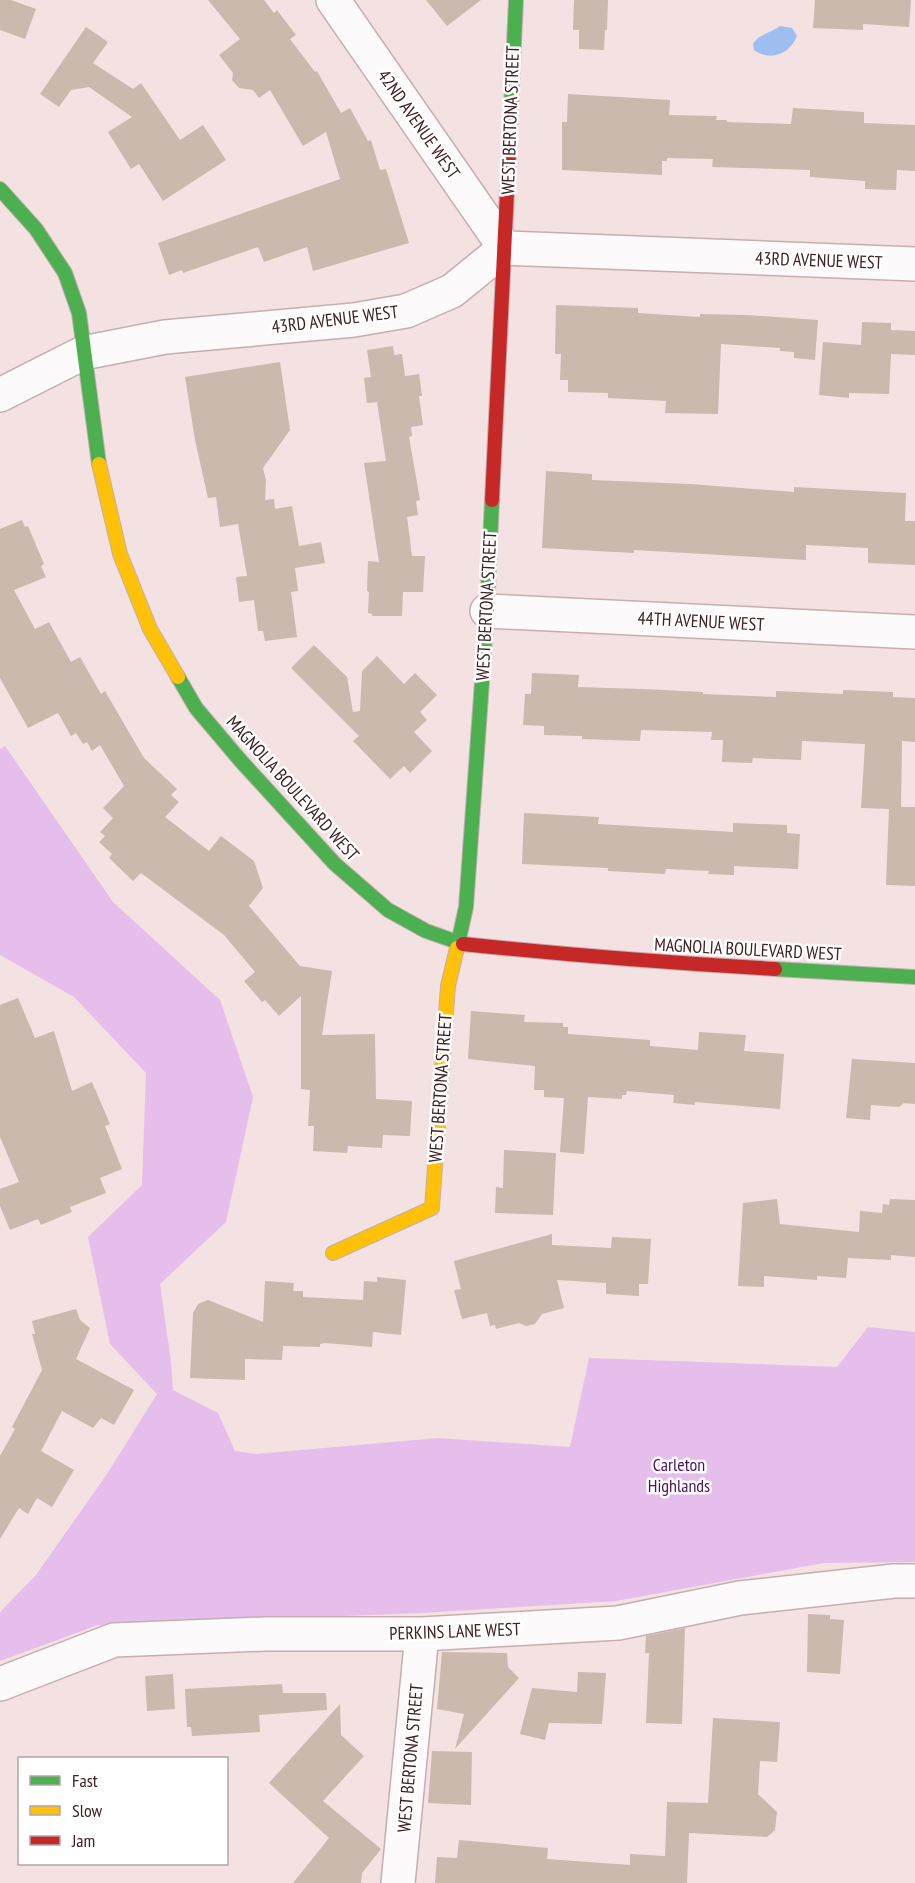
<svg xmlns="http://www.w3.org/2000/svg" width="915" height="1883" viewBox="0 0 915 1883" font-family="'PT Sans Narrow',sans-serif">
<style>
.green{fill:#e5beec}
.water{fill:#9dbeee}
.building{fill:#cbb9ad}
.lines{fill:none;stroke-linecap:round;stroke-linejoin:round}
.street-casing{stroke:#c5aeb0;stroke-width:36}
.fast-casing{stroke:#c5aeb0;stroke-width:16}
.slow-casing{stroke:#c5aeb0;stroke-width:16}
.jam-casing{stroke:#c5aeb0;stroke-width:16}
.street{stroke:#fdfafb;stroke-width:33}
.fast{stroke:#4caf50;stroke-width:14}
.slow{stroke:#ffc107;stroke-width:14}
.jam{stroke:#c62828;stroke-width:14}
.labels{text-anchor:middle;dominant-baseline:central;stroke-width:5;stroke-linejoin:round;paint-order:stroke}
.street-label{font-size:18px;fill:#402124;stroke:#fff}
.park-label{font-size:18px;fill:#4c1263;stroke:#fff}
</style>
<rect width="100%" height="100%" fill="#f4e1e2"/>
<path class="green" d="M5 746 113 902 220 1000 253 1097 226 1222 160 1284 171 1362 173 1390 218 1413 235 1451 256 1454 438 1438 570 1447 589 1358 837 1367 868 1327 915 1332V1562L824 1563 616 1601 423 1613 98 1625 0 1661V1612L36 1575 107 1474 157 1394 110 1344 88 1237 142 1185 146 1073 74 997 0 955V749Z"/>
<path class="water" d="M780 26 792 28 797 36C790 54 770 62 754 50L753 44C759 34 771 33 780 26Z"/>
<path class="building" d="M0 0H11L36 9 25 39 0 30Z
M208 0H264L274 13 277 10 296 35 290 39 315 72 317 71 341 113 350 108 368 141 371 140 380 170 386 169 409 243 313 271 307 247 264 262 258 247 183 273 182 270 169 275 158 243 340 179 326 132 303 146 270 90 259 98 253 90 239 88 232 80 233 73 219 55 240 39Z
M426 0H481L447 26Z
M574 0H608L607 30H605L604 50 579 49V30H573Z
M815 0H911L909 27 863 24V30L813 28Z
M86 27 108 42 93 63 133 89 141 83 180 140 203 125 226 160 163 201 139 164 131 169 108 132 132 117 89 87 71 90 59 107 40 94Z
M568 94 670 100 669 115 717 116 716 120H727V122L791 124 793 108 864 112V123L915 125V171L897 170 896 190 865 189V181L810 177V170L712 167 713 159 667 158V161H662V175L562 170V122H567Z
M556 305 638 308V313L700 317V314L747 315 818 320 815 360 794 358V352L780 351V348L721 344 718 414 665 413 666 401 608 398V393L568 392V380H560L561 354H555Z
M862 322 891 323V330L915 331V355L891 354 889 394 849 393V398L819 395 823 342 861 345Z
M393 346 394 355 402 354 405 376 419 374 422 396H419L423 425 411 427 412 436 409 437 420 500 416 501 418 515 407 517 412 556H425L423 592H403L402 616H372V614L368 613 369 592 367 591 368 561 379 562 364 463 386 461 377 402 367 403 364 378 371 377 367 350Z
M280 362 290 430 263 468 266 480 265 500 274 499 275 509 292 506 299 546 321 542 325 563 295 568 298 591 291 592 297 637 265 641 263 631H258L254 600 239 602 236 577 247 576 238 524 220 527 216 497 208 498 195 440 185 377Z
M546 471 592 474V480L690 484 794 492V487L906 493 905 521H915V565L868 563V548L806 545V560L634 550V553L542 548Z
M22 520 25 527 28 526 44 564 41 566 46 577 14 590 35 629 49 622 71 662 80 657 101 694 105 691 144 758 177 789 171 795 179 802 165 817 209 851 221 836 254 861 263 888 249 906 300 966 332 971 322 1035 375 1034 376 1099 412 1101 410 1136 383 1135 382 1148 348 1146 347 1153 313 1151 314 1126H308L310 1090 301 1089V996L279 1016 265 1000 262 1002 244 981 255 972 224 935 141 873 133 881 109 858 112 854 99 842 105 836 100 832 113 818 103 808 124 786 100 745 92 751 87 742 83 744 76 733 71 736 58 713 28 728 0 678V529Z
M314 645 347 677 353 712 360 711 362 671 377 656 404 684 415 673 437 695 420 712 427 720 414 732 432 751 410 773 404 766 390 779 353 741 359 736 291 668Z
M532 673 579 675 578 687 642 689 703 692V694L776 697V691L843 694V690L893 692V697L915 698V742L902 741 901 807H915V886L886 885 889 809 861 808 865 744 802 741 801 760 753 758 752 763 722 762 723 740H711L712 732 641 730 640 741 582 739V736L544 735V726L523 725 525 694H531Z
M524 813 599 817 598 824 733 832V823L787 825V833L800 834 798 869 734 866V875L708 874 709 871 666 869 665 874 608 871V868L522 864Z
M18 998 35 1038 54 1031 72 1091 92 1082 110 1124 105 1126 122 1169 100 1178 106 1193 70 1207 72 1212 41 1225 38 1219 10 1230 0 1206V1189L19 1182 0 1137V1005Z
M471 1011 525 1015 524 1022 563 1023V1027H568V1034L650 1040V1046L698 1050 699 1032 746 1035 744 1051 784 1054 780 1109 695 1102V1105L673 1103 674 1095 627 1091 626 1095H622V1099L588 1097 584 1154 560 1152 564 1098 544 1097V1090H534L535 1066 468 1059Z
M852 1059 915 1063V1104L904 1103 899 1107 871 1105 870 1120 846 1118Z
M504 1150 556 1153 553 1215 495 1213 496 1187 503 1188Z
M777 1199 780 1224 859 1232 860 1211 882 1213 883 1204 889 1205 890 1199 915 1200V1257L891 1255V1260L848 1258 846 1278 817 1276V1280L764 1276V1287L738 1286 743 1203Z
M552 1234V1245L611 1248 612 1237 651 1239 648 1284H639V1296L606 1294V1283L557 1280 564 1308 542 1314 535 1324 526 1326 519 1323 496 1329 495 1325 490 1326 487 1313 462 1319 454 1290 461 1289 454 1261Z
M377 1277 406 1280 401 1335 373 1332 372 1347 325 1343 320 1344V1347L283 1346 282 1360 245 1359V1380L190 1378 193 1313 198 1304 208 1300 263 1322 265 1281 294 1283 293 1291H303V1297L363 1300 364 1281 377 1282Z
M76 1309 80 1320 90 1328 76 1359 134 1390 114 1425 101 1418 93 1428 62 1411 41 1451 74 1470 52 1507 37 1498 28 1514 19 1508 0 1539V1456L15 1429 12 1427 42 1370 32 1334H35L32 1321Z
M808 1614 830 1615V1619L844 1620 840 1674 807 1672Z
M685 1628 682 1724 646 1723 649 1653H645L646 1636Z
M442 1652 507 1653 508 1667 519 1678 455 1749 464 1714 437 1709Z
M578 1672 606 1673 602 1724 549 1723 545 1740 520 1734 532 1688 577 1692Z
M173 1674 175 1709 147 1711 145 1676Z
M282 1684 283 1693H326L327 1710 259 1715 260 1732 192 1736 191 1727H187L185 1689Z
M340 1704 341 1735 364 1756 323 1801 381 1849 362 1873 361 1883H293L329 1838 269 1783Z
M713 1718 780 1722 777 1762 760 1761 758 1794 777 1812 775 1830 767 1837 689 1833 687 1883H435L437 1857 457 1858 459 1840 548 1848 547 1859 630 1865V1854L665 1856 667 1802 708 1803Z
M432 1751 472 1752 471 1805 428 1803Z"/>
<g class="lines">
<defs>
<path id="street" d="M333 0 505 248
M0 395 83 353 165 337 354 320 406 311 452 291 505 248 915 264
M487 611 915 632
M0 1684 114 1640 265 1634H422L618 1623 740 1598 894 1581H915
M398 1883 422 1634"/>
<path id="fast" d="M510 130 516 0
M0 189 36 229 65 273 79 313 99 464
M178 677 196 708 240 760 335 864 388 910 426 931 463 944
M457 948 466 907 487 611 492 500
M775 969 915 977"/>
<path id="slow" d="M99 464 120 554 150 629 178 677
M333 1253 432 1208 448 986 457 948"/>
<path id="jam" d="M492 500 510 130
M463 944C567 955 671 963 775 969"/>
</defs>
<use href="#street" class="street-casing"/>
<use href="#fast" class="fast-casing"/>
<use href="#slow" class="slow-casing"/>
<use href="#jam" class="jam-casing"/>
<use href="#street" class="street"/>
<use href="#fast" class="fast"/>
<use href="#slow" class="slow"/>
<use href="#jam" class="jam"/>
</g>
<g class="labels">
<g class="street-label">
<text transform="translate(510 120) rotate(-88)">WEST BERTONA STREET</text>
<text transform="translate(419 124) rotate(55)">42ND AVENUE WEST</text>
<text transform="translate(819 260) rotate(2)">43RD AVENUE WEST</text>
<text transform="translate(335 319) rotate(-7)">43RD AVENUE WEST</text>
<text transform="translate(486 606) rotate(-87)">WEST BERTONA STREET</text>
<text transform="translate(701 621) rotate(3)">44TH AVENUE WEST</text>
<text transform="translate(293 788) rotate(48)">MAGNOLIA BOULEVARD WEST</text>
<text transform="translate(748 949) rotate(3)">MAGNOLIA BOULEVARD WEST</text>
<text transform="translate(440 1088) rotate(-86)">WEST BERTONA STREET</text>
<text transform="translate(455 1631) rotate(-2)">PERKINS LANE WEST</text>
<text transform="translate(410 1758) rotate(-85)">WEST BERTONA STREET</text>
</g>
<g class="park-label">
<text x="679" y="1464">Carleton<tspan x="679" dy="21">Highlands</tspan></text>
</g>
</g>
<rect x="18" y="1757" width="210" height="108" fill="#ffffff" stroke="#b3a6a7" stroke-width="1.5"/>
<rect x="30" y="1776" width="30" height="9" fill="#4caf50" stroke="#b3a6a7" stroke-width="1.5"/>
<text x="72" y="1787" font-size="18" fill="#402124">Fast</text>
<rect x="30" y="1806" width="30" height="9" fill="#ffc107" stroke="#b3a6a7" stroke-width="1.5"/>
<text x="72" y="1817" font-size="18" fill="#402124">Slow</text>
<rect x="30" y="1836" width="30" height="9" fill="#c62828" stroke="#b3a6a7" stroke-width="1.5"/>
<text x="72" y="1847" font-size="18" fill="#402124">Jam</text>
</svg>
